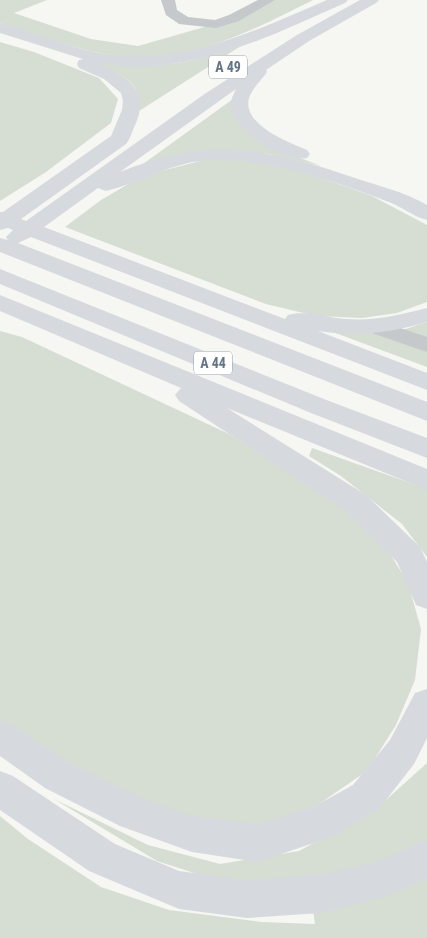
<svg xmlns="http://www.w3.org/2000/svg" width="427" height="938" viewBox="0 0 427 938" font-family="'Roboto Condensed',sans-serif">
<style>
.green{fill:#d6ded3}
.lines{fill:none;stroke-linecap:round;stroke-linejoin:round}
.minor{fill:#c5c9cc;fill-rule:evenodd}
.highway{fill:#d6dadf;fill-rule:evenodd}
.labels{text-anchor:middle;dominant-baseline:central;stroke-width:5;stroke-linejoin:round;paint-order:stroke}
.shield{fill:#fff;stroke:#929eaa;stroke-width:1}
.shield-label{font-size:14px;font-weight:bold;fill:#637486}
</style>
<rect width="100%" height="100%" fill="#f6f6f2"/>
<path class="green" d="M0 0H47L14 13 91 39 138 46 229 20 268 0H313C253 30 199 59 129 57 87 55 40 35 0 23Z
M0 42 34 52 99 78 118 99 111 123 46 172 0 201Z
M244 44 139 111C139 103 139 95 135 88 127 73 87 60 71 54 106 59 143 67 178 63 201 60 223 51 244 44Z
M233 99 277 149 321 166 269 154 232 150 136 169Z
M204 160H253L285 165 372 196 427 225V302L397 313 362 318 316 316 266 304 65 227 101 200 142 176Z
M427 322V367L330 331 390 334Z
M0 331 22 337 229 434 348 510 384 544 408 583 421 629 415 680 396 725 367 771 316 806 254 829 184 818 78 774 0 720Z
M312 448 427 489V557L402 524 341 476 309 456Z
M427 763V938H0V816L28 839 101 887 169 910 262 922 315 924 309 885 222 882 157 861 54 799 148 845 220 864 299 851 377 808Z"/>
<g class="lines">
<path class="minor" d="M161 0H175L177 10 188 17 215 20 229 15 258 0H275L239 21 216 28 179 24 166 15Z
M377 320 427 337V352L369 332 366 327 369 322Z"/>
<path class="highway" d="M327 0H348L345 3C268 37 181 81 94 62 123 74 151 88 136 123 132 131 131 138 126 144L21 219 26 221 206 93 297 35 360 0H379L376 3 309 41 266 70 267 72C261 81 253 87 249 98 242 125 288 142 307 150L310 154 307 158C286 163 238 133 232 112 229 103 232 97 236 89L120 172C209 136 268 148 355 178 379 186 405 192 427 205V220C414 217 402 207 389 202 332 181 254 152 193 162 162 168 136 184 106 191L98 188 44 227 285 319 288 315C305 310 327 318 346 319 374 321 400 315 427 308V322C390 333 356 337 318 331L427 373V390L31 237 18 243 427 402V421L0 252V238L8 240 6 237 13 230 8 228 0 230V212H3L111 136 122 110 123 101 121 93 104 79 79 68 77 64 79 60 83 59 0 33V23C33 31 64 46 98 53 178 68 255 31 327 0Z
M0 269 329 401 427 438V458L311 413 0 284Z
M0 295 427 469V490L227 408 366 495 420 547 427 562V609L416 605 397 562 346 511 179 401 175 395 181 388 0 311Z
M427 689V738L414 764 379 809 334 836 258 862 192 852 120 826 45 788 0 756V720L12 725 71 764 141 798 192 816 258 824 313 807 353 785 390 740 415 693Z
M0 771 13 776 115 844 179 871 247 880 321 875 382 860 427 839V878L385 897 321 913 247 918 179 909 89 871 0 810Z"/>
</g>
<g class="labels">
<g class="shield">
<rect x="209" y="55.5" width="38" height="23" rx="4"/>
<rect x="194" y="351.5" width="38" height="23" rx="4"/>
</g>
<g class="shield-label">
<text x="228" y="67">A 49</text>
<text x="213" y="363">A 44</text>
</g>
</g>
</svg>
